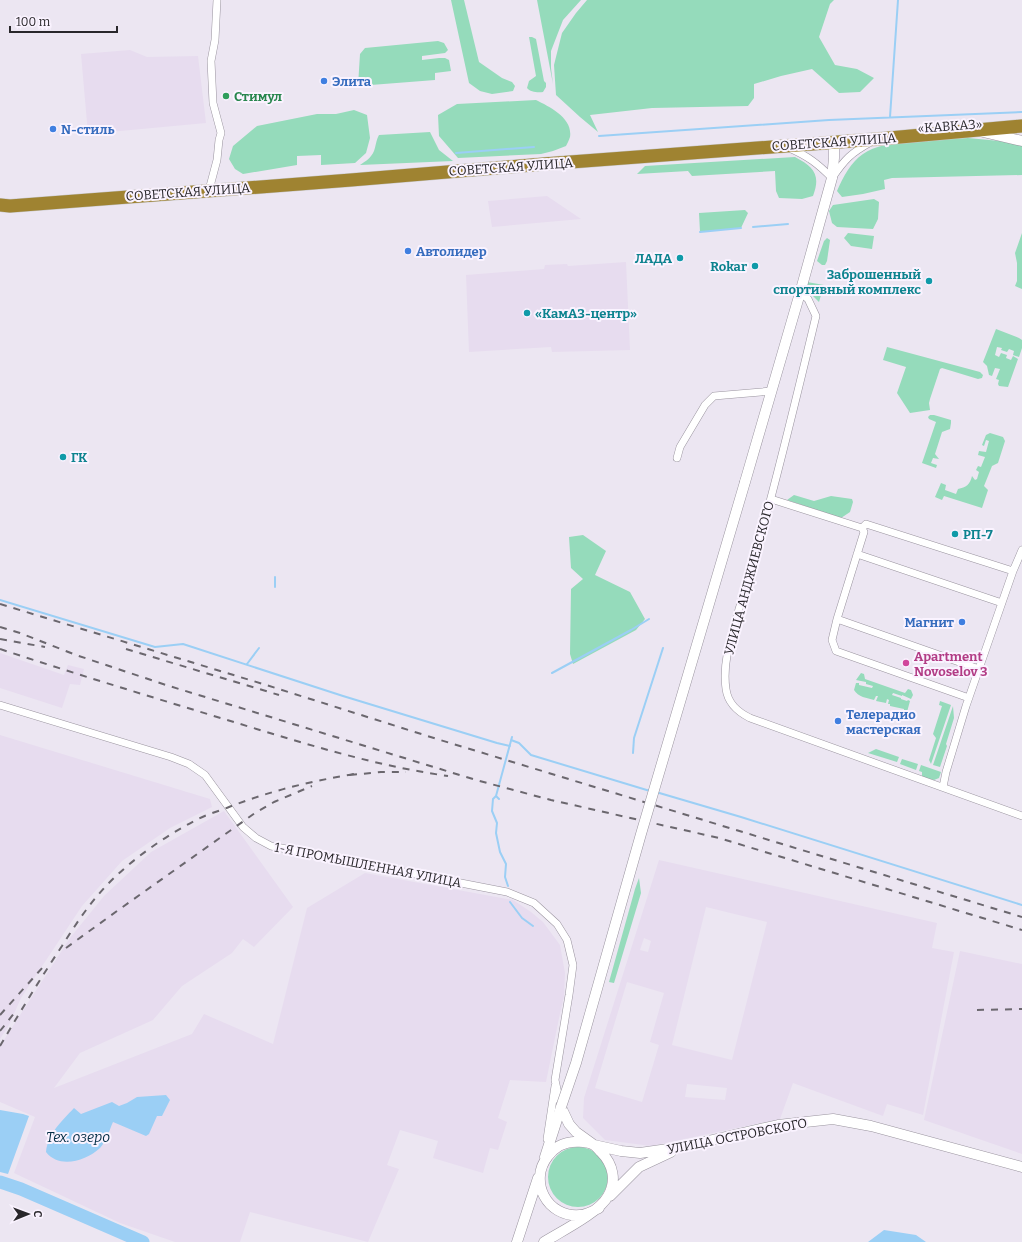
<svg xmlns="http://www.w3.org/2000/svg" width="1022" height="1242" viewBox="0 0 1022 1242" font-family="Bitter,serif">
<style>
.built{fill:#e7dcef;fill-rule:evenodd}
.green{fill:#95dbbb}
.water{fill:#9bcff5}
.lines{fill:none;stroke-linecap:round;stroke-linejoin:round}
.stream{stroke:#9bcff5;stroke-width:2}
.river{stroke:#9bcff5;stroke-width:13}
.street-casing{stroke:#9a949f;stroke-width:8}
.secondary-casing{stroke:#9a949f;stroke-width:11}
.highway-casing{stroke:#c7c7c8;stroke-width:14}
.street{stroke:#fff;stroke-width:7}
.secondary{stroke:#fff;stroke-width:10}
.highway{stroke:#9f8331;stroke-width:13}
.rail{stroke:#6b676e;stroke-width:2;stroke-dasharray:7 7;stroke-linecap:butt}
.secondary-bridge-casing{stroke:#9a949f;stroke-width:11;stroke-linecap:butt}
.secondary-bridge{stroke:#fff;stroke-width:10}
.shop-dot{fill:#3f7fe0;stroke:#faf3ff;stroke-width:1.5}
.leisure-dot{fill:#2e9e5b;stroke:#faf3ff;stroke-width:1.5}
.culture-dot{fill:#0f9aa8;stroke:#faf3ff;stroke-width:1.5}
.hotel-dot{fill:#d1479c;stroke:#faf3ff;stroke-width:1.5}
.labels{text-anchor:middle;dominant-baseline:central;stroke-width:4;stroke-linejoin:round;paint-order:stroke}
.shop-label{font-size:13px;font-weight:bold;fill:#366cbe;stroke:#faf3ff;text-anchor:start}
.leisure-label{font-size:13px;font-weight:bold;fill:#27864d;stroke:#faf3ff;text-anchor:start}
.street-label{font-size:13px;fill:#29272b;stroke:#faf3ff}
.culture-label{font-size:13px;font-weight:bold;fill:#0d838f;stroke:#faf3ff;text-anchor:end}
.hotel-label{font-size:13px;font-weight:bold;fill:#b23c85;stroke:#faf3ff;text-anchor:start}
.water-label{font-size:14px;font-style:italic;fill:#042e46;stroke:#faf3ff}
</style>
<rect width="100%" height="100%" fill="#ece6f2"/>
<path class="built" d="M130 50 147 57 198 56 206 123 88 134 81 54Z
M547 196 581 219 492 227 488 201Z
M626 262 630 350 552 352 551 347 469 352 466 275 544 269 545 265 567 264 568 266Z
M0 653 64 675 68 665 84 669 80 685 70 684 62 708 0 688Z
M0 735 210 799 212 807 170 828 122 861 82 906 21 998 9 1025 0 1039Z
M224 811 293 907 254 947 243 939 232 953 182 986 153 1020 80 1053 54 1088 192 1034 204 1014 273 1044 307 908 365 873 513 900 531 912 543 922 560 945 565 973 564 996 559 1018 546 1082 510 1080 498 1118 507 1122 498 1150 490 1148 483 1173 433 1158 438 1141 400 1130 387 1165 399 1169 368 1242 250 1212 240 1242H175L120 1223 14 1173 35 1117 0 1102V1046L70 938 104 896 151 852Z
M659 860 937 923 932 948 954 952 923 1115 887 1104 883 1116 793 1083 780 1119 651 1146 605 1140 583 1118 584 1098ZM706 907 767 922 732 1060 672 1045ZM644 938 651 941 648 952 640 950ZM627 982 664 993 650 1042 659 1045 642 1102 595 1088ZM687 1084 727 1088 725 1100 685 1097Z
M960 951 1022 964V1154L924 1120Z"/>
<path class="green" d="M451 0H464L479 62 502 78 512 82 515 86 513 91 492 94 480 91 469 83Z
M537 0H581L563 20 551 51V68L553 84Z
M587 0H834L830 4 819 37 835 65 857 69 874 78 860 92 839 93 812 69 781 76 754 84V98L748 106 652 108 590 115 598 132 580 117 556 95 554 65 562 33 576 13Z
M529 37H532L536 39 544 81 546 83V87L543 92C538 93 530 92 527 88L529 81 536 76Z
M438 41 444 43 448 50 445 53 422 56V60L439 58H445L449 60 451 71 435 73V80L358 86 360 54 365 48Z
M536 100C550 107 573 118 570 137 569 140 567 144 566 146L553 151 541 154 458 158 439 136 438 115 457 104Z
M354 110 367 115 370 138 366 153 355 163 321 165V155L297 156V165L243 174 235 169 229 159 233 146 257 126 317 114H336Z
M430 132 439 150 453 161 360 165C366 161 371 158 374 151 376 146 376 140 379 135Z
M968 138 1022 143V175L892 178 884 180 885 189 863 194 842 197 837 191C843 177 851 162 863 154 885 138 941 139 968 138Z
M795 157C814 167 821 175 813 196L802 199 779 198 776 191 775 171 692 176 688 171 637 174 645 166Z
M874 199 879 202 878 219 873 229 837 227 832 223 829 211 833 205Z
M745 210 748 213 741 228 700 232 699 213Z
M848 233 874 236 872 249 851 246 844 238Z
M1022 233V289L1015 286 1017 281V263L1015 253Z
M827 238 830 240 827 261 825 265H822L817 261 824 241Z
M807 282 824 285 819 302 805 288Z
M996 329 1019 338 1022 340V348L1019 357 1013 355 1014 351 1009 349 1007 352 1001 350 1002 348 997 347 995 355 999 357 1001 353 1007 355 1006 358 1011 360 1013 356 1018 359 1008 387 999 386 998 384 999 380 996 379 1000 369 995 368 992 376 989 375 987 366 983 362Z
M887 347 980 372 983 375 982 378 978 379 942 368 940 369 930 399 929 403 930 410 910 413 897 393 906 367 883 360Z
M930 415H934L951 420V423L950 429 942 432 935 454 939 459 933 458 931 463 937 465 936 468 922 463 936 422 929 419 928 417Z
M990 433 1003 437 1005 441 998 463 992 466 984 486 988 490 982 508 944 496 942 500 935 497 941 483 946 485 945 490 956 494 958 489C966 487 970 485 972 476L975 480 977 479 979 472 976 470 978 466 981 467 985 457 978 455 979 451 986 452 989 441 986 440 984 446 982 445 986 435Z
M794 495 814 501 831 496 852 499 853 502 850 512 841 518 787 500Z
M583 535 606 551 595 575 630 592 645 619 636 630 573 664 570 654 571 589 583 579 571 568 569 537Z
M861 673 864 674 865 679 905 693 908 689 911 690 913 695 911 699 902 695V696L893 693 892 695 901 698V699L907 701 908 700 910 701 907 712 904 711V709L890 706V704H888L889 700 887 699 886 703 876 701 878 696H876L874 700C867 698 858 697 854 690L856 683H859V685L872 688 873 686 866 684V682L856 680Z
M940 701 951 705 931 764 929 760 936 738 933 734 942 706 939 705Z
M953 706 954 718 946 744 947 746 940 767 933 765Z
M876 749 899 757 897 762 868 753Z
M902 759 918 764 916 770 900 764Z
M921 765 941 772 939 778 934 780 922 777V772L919 771Z
M639 878 641 893 614 983 609 982 635 889Z
M548 1177a30 30 0 1 1 60 0a30 30 0 1 1-60 0Z"/>
<path class="water" d="M166 1095 170 1100 162 1116H157L149 1134 146 1136 113 1122C109 1131 107 1140 100 1148 86 1161 59 1169 46 1152 48 1133 62 1121 74 1108L81 1114 112 1102 119 1106 127 1103 137 1097Z
M0 1110 23 1114 29 1116 8 1174 0 1172Z
M884 1230 916 1235 926 1242H868Z"/>
<g class="lines">
<path class="stream" d="M890 117 898 0
M599 136 829 120 1022 112
M456 153 534 147
M753 227 788 224
M700 232 741 228
M275 577V587
M0 600 155 647 183 644 343 696 497 743 510 746
M247 664 259 648
M552 673 631 630 649 619
M511 740 519 743 531 755 650 791
M633 753 634 738 663 648
M656 792 741 817 1022 905
M496 796 493 799 492 811 497 823 496 833 500 852 506 864 505 877 508 886
M499 799 496 796 512 737
M510 902 522 918 533 926"/>
<path class="river" d="M0 1182 21 1189 143 1242"/>
<defs>
<path id="street" d="M789 148C808 156 818 164 832 178 845 159 851 153 871 142
M209 190 217 160 219 140 221 133 213 103 211 61 215 40 217 0
M800 293 808 299 816 316C798 391 780 467 759 542 753 565 746 587 739 609 732 634 722 662 726 689 728 704 738 712 750 718L1022 816
M677 458 680 447 705 405 714 396 772 391
M771 499 862 528 864 532 837 619
M862 528 866 524 1013 571
M857 554 1002 603
M969 698 836 651 832 640 837 619 979 669
M0 705 171 757 189 764 205 775 243 827 256 838 271 846 507 892 534 903 557 924 567 940 573 965 569 995 555 1080 561 1107
M943 787 946 772 966 706 1013 571 1022 550
M547 1139 555 1086"/>
<path id="secondary" d="M983 132 1022 141
M745 482 800 293 832 178 834 158V142
M561 1107 569 1124 576 1132 594 1145 621 1151 640 1153 682 1147 778 1125 833 1119 871 1126 1022 1167
M545 1157 561 1107
M610 1196 639 1167 671 1152
M517 1242 538 1178
M544 1242C560 1232 600 1212 608 1196 617 1181 613 1164 601 1152 599 1150 597 1147 594 1145 586 1140 568 1141 559 1146 554 1149 551 1152 548 1156 528 1181 547 1218 580 1215 587 1215 593 1211 599 1208"/>
<path id="highway" d="M0 205 10 206 351 180 544 164 878 139 1022 126"/>
</defs>
<use href="#street" class="street-casing"/>
<use href="#secondary" class="secondary-casing"/>
<use href="#highway" class="highway-casing"/>
<use href="#street" class="street"/>
<use href="#secondary" class="secondary"/>
<use href="#highway" class="highway"/>
<path class="rail" d="M0 604 263 684 437 739 1022 917
M0 627 20 633 76 655 166 685 476 780 551 800 719 838 1022 930
M0 639 45 647
M0 649C79 675 158 699 237 723 306 744 376 766 448 776
M126 649 279 695
M350 775 381 772H406
M66 948 117 911 255 813 274 802 312 786
M977 1010 1022 1009
M0 1015 43 967
M0 1031 15 1012
M0 1046C20 1012 40 979 62 946 77 922 93 898 114 878 138 855 167 835 198 819 208 814 219 811 229 807 270 791 311 781 355 774"/>
<defs>
<path id="secondary-bridge" d="M561 1107 576 1063 641 834 745 482"/>
</defs>
<use href="#secondary-bridge" class="secondary-bridge-casing"/>
<use href="#secondary-bridge" class="secondary-bridge"/>
</g>
<g class="shop-dot">
<circle cx="324" cy="81" r="4"/>
<circle cx="53" cy="129" r="4"/>
<circle cx="408" cy="251" r="4"/>
<circle cx="962" cy="622" r="4"/>
<circle cx="838" cy="721" r="4"/>
</g>
<circle class="leisure-dot" cx="226" cy="96" r="4"/>
<g class="culture-dot">
<circle cx="680" cy="258" r="4"/>
<circle cx="755" cy="266" r="4"/>
<circle cx="929" cy="281" r="4"/>
<circle cx="527" cy="313" r="4"/>
<circle cx="63" cy="457" r="4"/>
<circle cx="955" cy="534" r="4"/>
</g>
<circle class="hotel-dot" cx="906" cy="663" r="4"/>
<g class="labels">
<g class="shop-label">
<text x="332" y="81">Элита</text>
<text x="61" y="129">N-стиль</text>
<text x="416" y="251">Автолидер</text>
<text x="954" y="622" text-anchor="end">Магнит</text>
<text x="846" y="714">Телерадио<tspan x="846" dy="15">мастерская</tspan></text>
</g>
<g class="leisure-label">
<text x="234" y="96">Стимул</text>
</g>
<g class="street-label">
<text transform="translate(950 126) rotate(-4)">«КАВКАЗ»</text>
<text transform="translate(834 142) rotate(-4)">СОВЕТСКАЯ УЛИЦА</text>
<text transform="translate(511 167) rotate(-4)">СОВЕТСКАЯ УЛИЦА</text>
<text transform="translate(188 192) rotate(-4)">СОВЕТСКАЯ УЛИЦА</text>
<text transform="translate(749 578) rotate(-75)">УЛИЦА АНДЖИЕВСКОГО</text>
<text transform="translate(368 865) rotate(11)">1-Я ПРОМЫШЛЕННАЯ УЛИЦА</text>
<text transform="translate(737 1136) rotate(-11)">УЛИЦА ОСТРОВСКОГО</text>
</g>
<g class="culture-label">
<text x="672" y="258">ЛАДА</text>
<text x="747" y="266">Rokar</text>
<text x="921" y="274">Заброшенный<tspan x="921" dy="15">спортивный комплекс</tspan></text>
<text x="535" y="313" text-anchor="start">«КамАЗ-центр»</text>
<text x="71" y="457" text-anchor="start">ГК</text>
<text x="963" y="534" text-anchor="start">РП-7</text>
</g>
<g class="hotel-label">
<text x="914" y="656">Apartment<tspan x="914" dy="15">Novoselov 3</tspan></text>
</g>
<g class="water-label">
<text x="78" y="1137">Тех. озеро</text>
</g>
</g>
<g transform="translate(28 1214) rotate(89)" stroke="#faf3ff" stroke-width="3" paint-order="stroke">
<path d="M0-3L7 15L0 10L-7 15Z" fill="#29272b"/>
<text y="-6" font-size="11" font-weight="bold" text-anchor="middle" fill="#29272b">С</text>
</g>
<path d="M10 26v6h107v-6" fill="none" stroke="#29272b" stroke-width="2"/>
<text x="16" y="26" font-size="12" fill="#29272b" stroke="#faf3ff" stroke-width="3" paint-order="stroke">100 m</text>
</svg>
